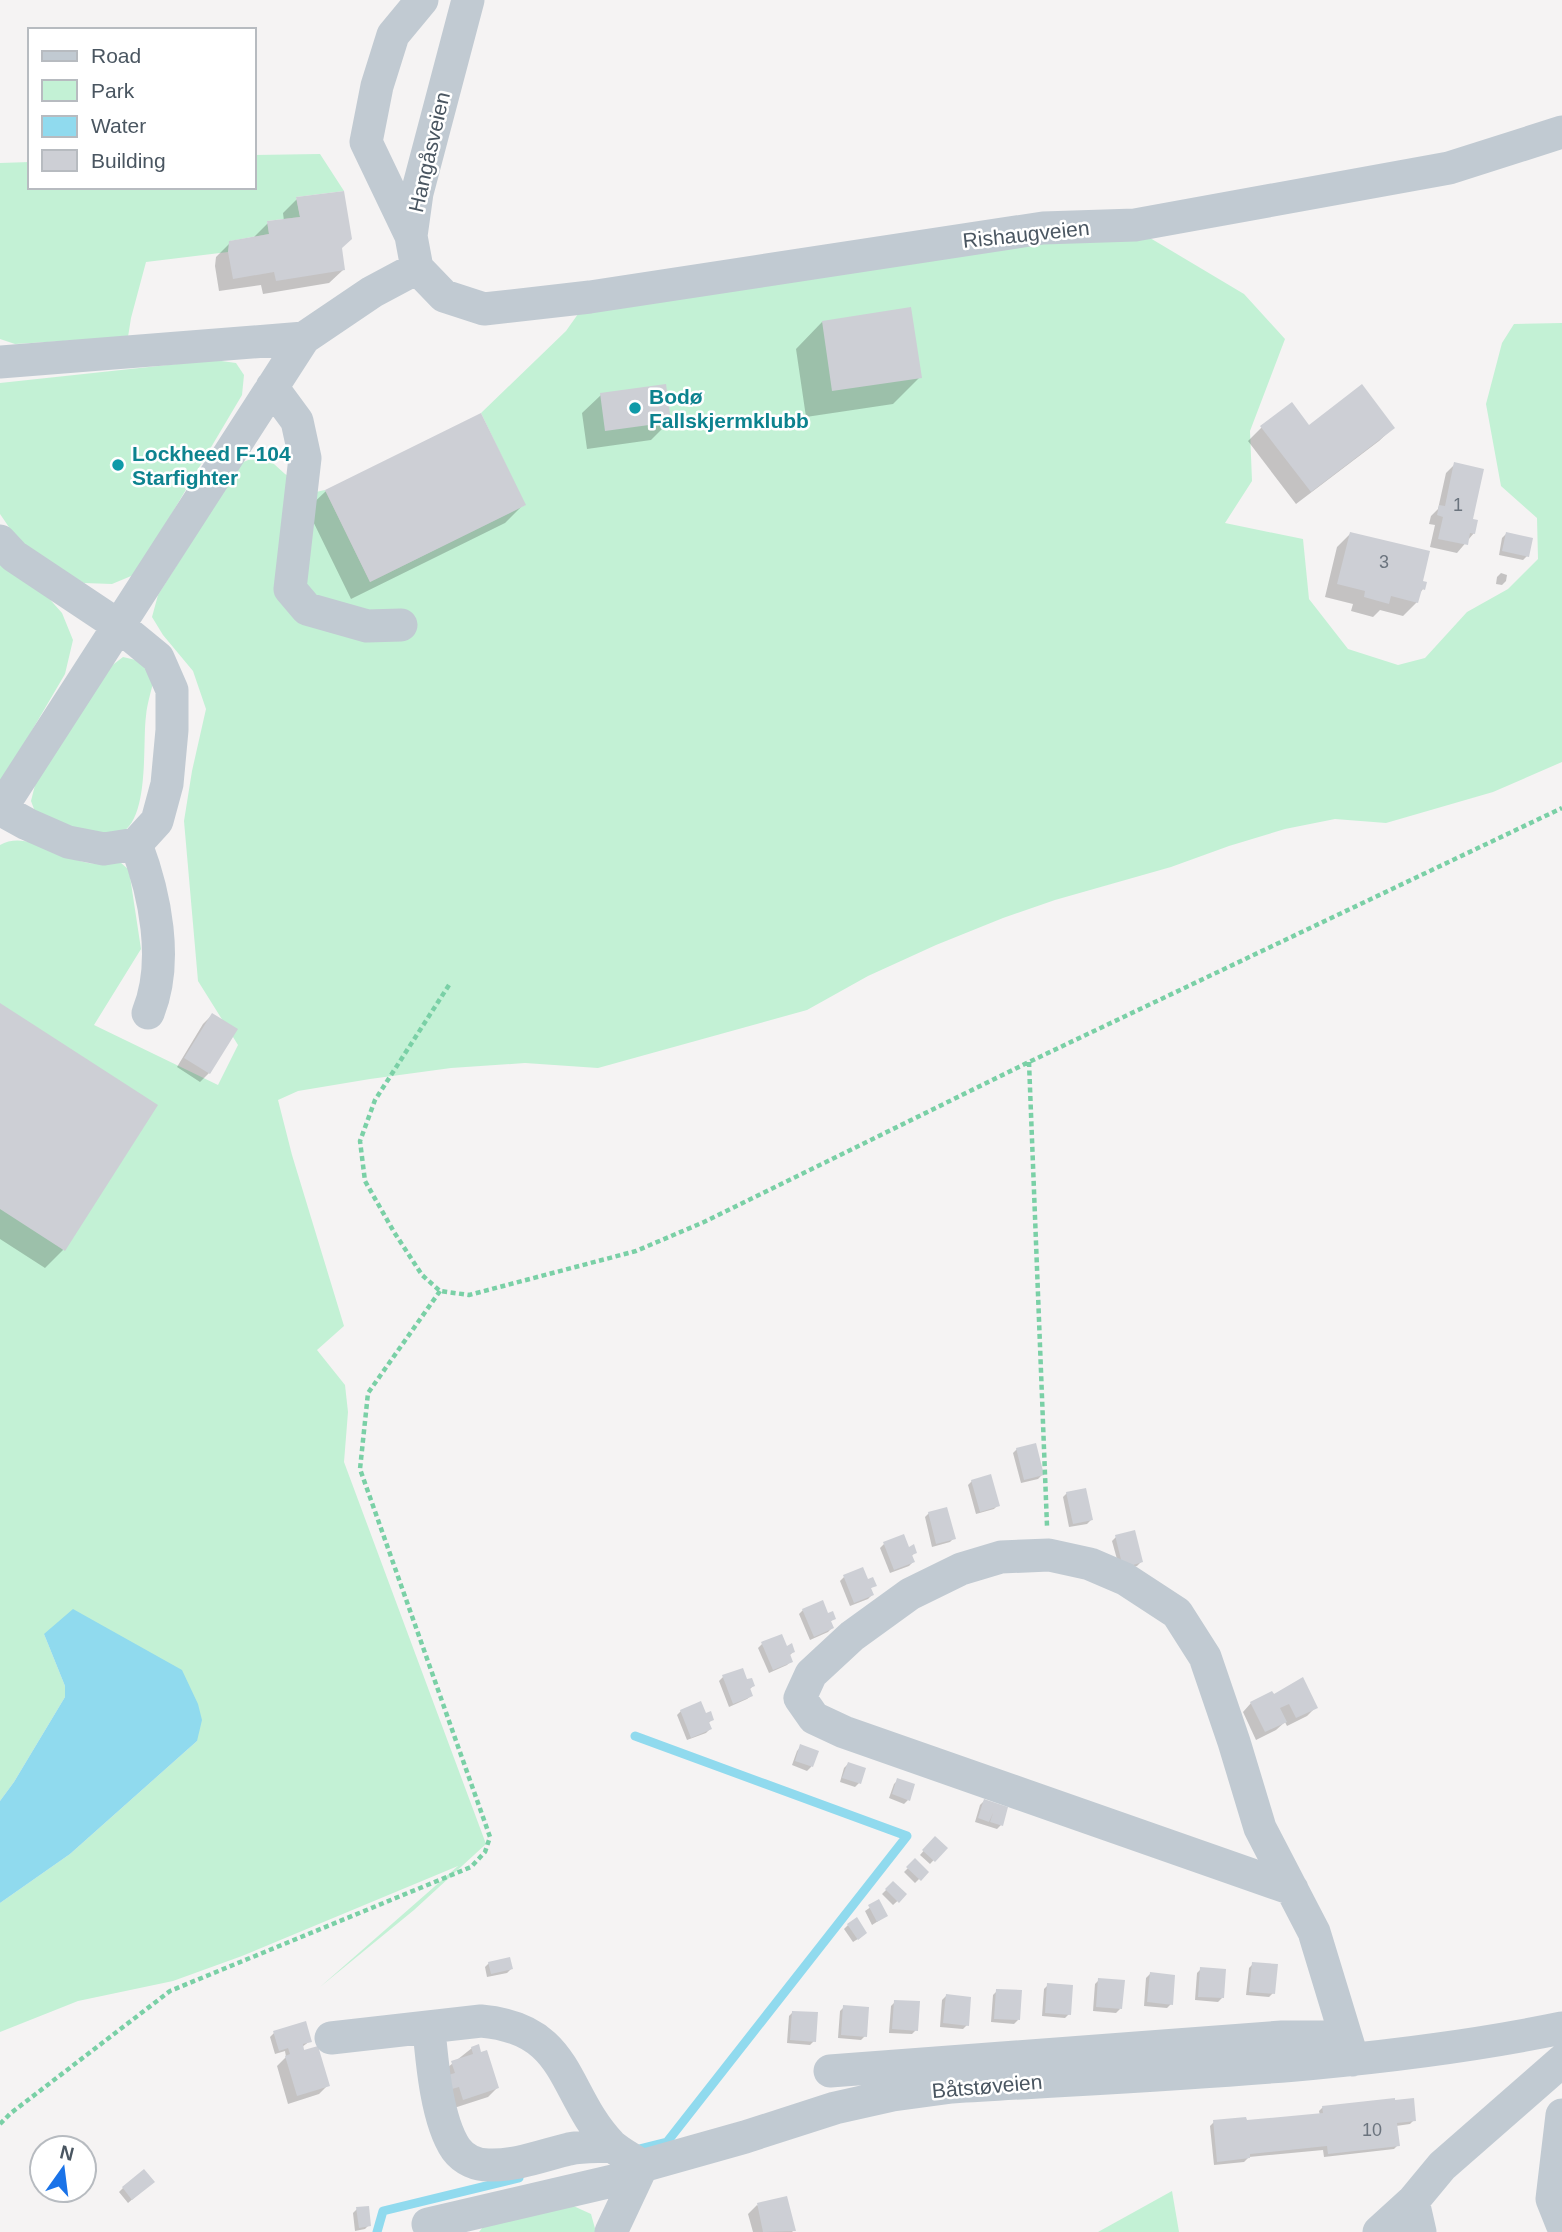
<svg xmlns="http://www.w3.org/2000/svg" width="1562" height="2232" viewBox="0 0 1562 2232" font-family="Arial,sans-serif">
<style>
.green{fill:#c3f1d5}
.water{fill:#90daee}
.shadow{fill:#0003}
.lines{fill:none;stroke-linecap:round;stroke-linejoin:round}
.stream{stroke:#90daee;stroke-width:9}
.building{fill:#cdcfd5}
.path{stroke:#7ad0a6;stroke-width:4.5;stroke-dasharray:5 3.5;stroke-linecap:butt}
.minor{stroke:#c1cad2;stroke-width:33}
.culture-dot{fill:#0f9aa8;stroke:#fff;stroke-width:2.5}
.labels{text-anchor:middle;dominant-baseline:central;stroke-width:5;stroke-linejoin:round;paint-order:stroke}
.number-label{font-size:18px;fill:#6b747e}
.street-label{font-size:21px;fill:#4a5661;stroke:#fff}
.culture-label{font-size:21px;font-weight:bold;fill:#0d838f;stroke:#fff;text-anchor:start}
</style>
<rect width="100%" height="100%" fill="#f5f3f3"/>
<path class="green" d="M320 154 344 191 296 197 300 217 267 221 269 234 230 241 228 252 146 262 131 318 128 337 15 344 0 339V163L30 162V187H254V155Z
M1145 235 1244 294 1285 339 1250 431 1252 481 1225 523 1303 539 1309 599 1348 649 1398 665 1425 658 1467 612 1508 589 1538 559 1537 518 1501 486 1486 404 1502 343 1514 324 1562 323V762L1493 792 1386 823 1335 819 1285 829 1229 846 1171 867 1055 900 1003 918 936 945 868 976 807 1010 598 1068 525 1063 451 1068 370 1079 298 1091 278 1100 292 1155 344 1326 317 1350 345 1385 348 1412 344 1462 486 1844 414 1910 320 1987 458 1866 242 1956 173 1981 78 2001 0 2032V1903L70 1854 197 1741 44 1634 65 1686V1697L14 1782 0 1801V845C24 831 57 854 80 861 93 865 106 864 120 862L129 870 141 949 94 1025 218 1085 238 1045 198 981 184 821 192 771 206 709 193 671 163 635 152 617 158 595 241 463 263 454 285 474 316 492 325 490 370 582 525 505 481 413 566 331 590 297 818 262Z
M214 360 236 363 244 375 242 395 136 574 112 584 84 583 47 563 15 536 0 514V383Z
M0 563 46 595 62 613 73 640 65 674 0 785Z
M123 657 140 661 154 679C151 692 147 704 146 716 142 744 151 828 115 835 88 840 62 826 37 817L31 801 35 785 106 670Z
M1172 2191 1179 2232H1098Z
M569 2204 591 2214 596 2232H479L487 2222Z"/>
<path class="water" d="M73 1609 182 1670 198 1704 202 1720 197 1741 70 1854 0 1903V1801L14 1782 65 1697V1686L44 1634Z"/>
<path class="shadow" d="M297 199 341 248 343 270 329 283 263 294 261 285 219 291 215 266 216 257 230 243 254 237 268 223 284 221 283 213Z
M822 322 920 377 893 404 806 417 796 349Z
M601 395 669 422 651 440 587 449 582 413Z
M1262 427 1393 428 1379 441 1296 504 1248 441Z
M1455 464 1474 533 1457 553 1430 547 1435 525 1429 524 1431 516 1438 509 1446 473Z
M326 491 523 505 505 523 351 599 307 509Z
M1351 533 1421 582 1423 589 1419 594 1417 602 1403 616 1380 610 1373 617 1351 611 1353 604 1325 597 1337 547Z
M1506 534 1527 556 1523 560 1499 555 1502 538Z
M1501 573 1507 575 1506 581 1502 585 1496 584 1497 577Z
M0 1005 63 1250 45 1268 0 1239Z
M212 1015 209 1073 200 1082 177 1067 203 1024Z
M1017 1449 1042 1475 1038 1479 1021 1483 1013 1453Z
M972 1481 998 1505 994 1509 976 1514 968 1485Z
M1067 1493 1091 1520 1087 1524 1069 1527 1063 1497Z
M929 1513 954 1538 950 1542 932 1547 925 1517Z
M1116 1537 1141 1562 1137 1566 1120 1570 1112 1541Z
M884 1544 915 1552 911 1557 913 1562 909 1566 890 1573 880 1548Z
M844 1577 867 1581 874 1585 870 1589 872 1595 868 1599 850 1606 840 1581Z
M803 1610 834 1618 830 1622 832 1628 828 1632 810 1640 799 1614Z
M762 1644 793 1652 789 1656 791 1661 787 1665 769 1673 758 1648Z
M723 1677 746 1682 753 1686 749 1690 751 1696 747 1699 729 1707 719 1681Z
M1271 1693 1316 1707 1307 1716 1287 1726 1285 1722 1276 1730 1256 1740 1243 1712 1251 1703Z
M681 1711 705 1716 712 1719 708 1724 710 1729 706 1733 687 1740 677 1715Z
M801 1746 816 1752 811 1767 807 1771 792 1765 797 1751Z
M848 1764 859 1783 855 1787 840 1782 844 1768Z
M898 1780 908 1800 904 1804 889 1798 894 1784Z
M984 1801 1006 1808 1001 1825 997 1829 975 1822 980 1805Z
M935 1838 945 1848 930 1864 920 1855Z
M915 1861 926 1872 915 1883 904 1872Z
M893 1883 905 1894 893 1905 882 1894Z
M878 1902 886 1916 872 1925 865 1911Z
M848 1925 861 1937 853 1942 844 1929Z
M489 1963 511 1969 507 1973 487 1977 485 1967Z
M1253 1964 1273 1993 1269 1997 1246 1995 1249 1968Z
M1201 1969 1222 1998 1218 2002 1195 2000 1197 1973Z
M1150 1974 1171 2004 1167 2008 1144 2006 1146 1978Z
M1099 1980 1120 2009 1116 2013 1093 2011 1095 1984Z
M1048 1985 1069 2014 1065 2018 1042 2016 1044 1989Z
M997 1991 1018 2020 1014 2024 991 2022 993 1995Z
M946 1996 967 2025 963 2029 940 2027 942 2000Z
M895 2002 916 2030 912 2034 889 2033 891 2006Z
M844 2007 865 2036 861 2040 838 2038 840 2011Z
M793 2012 814 2041 810 2045 787 2043 789 2016Z
M274 2033 310 2041 302 2047 328 2085 319 2094 288 2104 277 2066 286 2057 285 2051 275 2054 270 2037Z
M472 2048 497 2088 488 2097 454 2108 443 2071Z
M1393 2102 1414 2120 1410 2124 1396 2126 1398 2145 1394 2149 1324 2157 1323 2150 1249 2157 1244 2162 1214 2165 1210 2126 1214 2122H1245L1320 2115 1319 2111 1323 2107Z
M148 2186 128 2203 119 2192 123 2188Z
M757 2205 794 2230 792 2232H753L748 2214Z
M357 2209 369 2225 365 2229 355 2231 353 2213Z"/>
<g class="lines">
<path class="stream" d="M635 2150 667 2142 907 1836 635 1736
M377 2232 383 2211 519 2178"/>
</g>
<path class="building" d="M344 191 352 239 342 248 345 270 276 281 274 272 233 279 228 252 229 241 269 234 267 221 300 217 296 197Z
M911 307 922 378 832 391 822 321Z
M666 384 671 422 605 431 600 393Z
M1362 384 1395 428 1311 492 1260 426 1292 402 1309 425Z
M481 413 526 505 370 582 325 490Z
M1454 462 1484 469 1473 519 1478 520 1475 534 1470 533 1468 545 1438 539 1443 517 1437 515 1439 505 1445 506Z
M1350 532 1430 551 1423 581 1427 582 1425 590 1422 589 1418 603 1391 596 1389 604 1364 597 1365 591 1337 584Z
M1506 532 1533 538 1529 557 1502 551Z
M0 1003 158 1105 65 1251 0 1209Z
M212 1013 238 1029 210 1074 184 1058Z
M1036 1443 1044 1475 1024 1480 1016 1448Z
M991 1474 1000 1506 980 1512 971 1480Z
M1086 1488 1093 1520 1073 1524 1066 1492Z
M947 1507 956 1539 936 1544 928 1512Z
M1135 1530 1143 1562 1123 1568 1115 1535Z
M904 1534 909 1547 914 1544 917 1553 912 1555 915 1562 894 1570 883 1542Z
M863 1567 868 1579 873 1577 877 1586 871 1588 874 1595 854 1603 843 1575Z
M823 1600 828 1613 833 1611 836 1619 831 1621 834 1628 814 1637 802 1609Z
M782 1634 787 1646 792 1643 795 1652 790 1654 793 1662 773 1670 761 1642Z
M743 1668 747 1679 752 1678 755 1686 750 1688 753 1696 733 1704 722 1675Z
M1303 1677 1318 1708 1296 1718 1289 1704 1280 1708 1287 1722 1265 1732 1250 1702 1272 1691 1274 1694Z
M701 1701 706 1713 711 1711 714 1720 709 1722 712 1729 691 1738 680 1710Z
M800 1744 819 1751 813 1767 795 1761Z
M848 1762 866 1768 861 1784 842 1778Z
M897 1778 915 1784 910 1801 892 1794Z
M984 1799 1008 1807 1003 1826 990 1822 993 1813 989 1822 978 1818Z
M935 1836 948 1848 935 1862 922 1850Z
M915 1858 929 1872 921 1881 906 1867Z
M893 1881 907 1894 899 1903 885 1889Z
M879 1899 888 1916 877 1922 868 1905Z
M857 1917 867 1933 858 1940 847 1924Z
M510 1957 513 1969 491 1974 488 1962Z
M1252 1962 1278 1964 1275 1994 1249 1992Z
M1200 1967 1226 1969 1224 1998 1198 1997Z
M1150 1972 1175 1975 1173 2005 1147 2002Z
M1098 1978 1125 1980 1122 2009 1096 2007Z
M1047 1983 1073 1985 1071 2015 1045 2013Z
M996 1989 1022 1990 1020 2020 994 2019Z
M946 1994 971 1997 969 2026 943 2023Z
M894 2000 920 2001 918 2031 892 2029Z
M843 2005 869 2007 867 2037 841 2035Z
M792 2011 818 2012 816 2042 790 2040Z
M306 2021 312 2042 303 2044 304 2050 318 2046 330 2086 297 2096 285 2056 290 2054 288 2048 279 2051 273 2031Z
M479 2044 481 2052 487 2050 499 2088 463 2100 459 2087 452 2089 448 2075 455 2073 451 2061 473 2054 471 2047Z
M1395 2098V2100L1414 2098 1416 2121 1397 2123 1400 2146 1328 2154 1327 2146 1250 2154V2158L1217 2162 1213 2120 1246 2117 1247 2120 1323 2113 1322 2106Z
M144 2169 155 2182 132 2200 122 2187Z
M787 2196 796 2231 763 2232 757 2203Z
M369 2206 371 2226 359 2228 356 2207Z"/>
<g class="lines">
<path class="path" d="M449 985 375 1100 360 1141 365 1181 394 1232 422 1275 440 1291 469 1295 636 1251 704 1222 1029 1062 1562 808
M1029 1062 1047 1526
M0 2124 11 2113 170 1991 471 1867 485 1852 490 1837 360 1469 368 1393 440 1291"/>
<path class="minor" d="M468 0 417 193 411 236 417 268 444 296 484 309 590 297 1043 228 1135 225 1449 168 1562 132
M411 236 366 142 377 86 393 35 422 0
M304 338 372 292 417 268
M0 362 304 338 0 810
M272 387 297 421 305 458 290 589 307 609 367 626 401 625
M0 541 14 556 119 626 158 658 172 690V730L167 784 157 821 136 844 104 849 68 842 27 824 0 809
M136 844C155 894 169 962 148 1013
M1292 1889 844 1732 814 1718 800 1698 811 1674 852 1636 910 1594 961 1569 1001 1557 1049 1555 1090 1564 1125 1579 1177 1613 1205 1657 1234 1742 1260 1828 1314 1932 1353 2060
M429 2029C432 2063 437 2121 456 2149 464 2160 477 2165 489 2165 516 2166 544 2155 569 2149 583 2146 598 2147 612 2146
M331 2038 481 2021C572 2029 561 2093 611 2145 620 2153 632 2159 642 2166L611 2232
M830 2071 1282 2037H1346
M1562 2115 1552 2199 1562 2224
M1413 2201 1420 2232
M428 2224 621 2179 642 2166 745 2137 835 2108 893 2095 952 2087C1156 2074 1362 2069 1562 2028
M1379 2232 1413 2201 1442 2166 1562 2061"/>
</g>
<g class="culture-dot">
<circle cx="635" cy="408" r="7"/>
<circle cx="118" cy="465" r="7"/>
</g>
<g class="labels">
<g class="number-label">
<text x="1458" y="505">1</text>
<text x="1384" y="562">3</text>
<text x="1372" y="2130">10</text>
</g>
<g class="street-label">
<text transform="translate(429 152) rotate(-77)">Hangåsveien</text>
<text transform="translate(1026 234) rotate(-6)">Rishaugveien</text>
<text transform="translate(987 2086) rotate(-5)">Båtstøveien</text>
</g>
<g class="culture-label">
<text x="649" y="396">Bodø<tspan x="649" dy="24">Fallskjermklubb</tspan></text>
<text x="132" y="453">Lockheed F-104<tspan x="132" dy="24">Starfighter</tspan></text>
</g>
</g>
<rect x="28" y="28" width="228" height="161" fill="#ffffff" stroke="#b7bbc0" stroke-width="2"/>
<rect x="42" y="51" width="35" height="10" fill="#c1cad2" stroke="#b7bbc0" stroke-width="2"/>
<text x="91" y="63" font-size="21" fill="#4a5661">Road</text>
<rect x="42" y="80" width="35" height="21" fill="#c3f1d5" stroke="#b7bbc0" stroke-width="2"/>
<text x="91" y="98" font-size="21" fill="#4a5661">Park</text>
<rect x="42" y="116" width="35" height="21" fill="#90daee" stroke="#b7bbc0" stroke-width="2"/>
<text x="91" y="133" font-size="21" fill="#4a5661">Water</text>
<rect x="42" y="150" width="35" height="21" fill="#cdcfd5" stroke="#b7bbc0" stroke-width="2"/>
<text x="91" y="168" font-size="21" fill="#4a5661">Building</text>
<g transform="translate(63 2169) rotate(14)"><circle r="33" fill="#ffffff" stroke="#b7bbc0" stroke-width="2"/>
<path d="M0-5L12 26L0 18L-12 26Z" fill="#1a73e8"/>
<text y="-10" font-size="19" font-weight="bold" text-anchor="middle" fill="#4a5661">N</text>
</g>
</svg>
